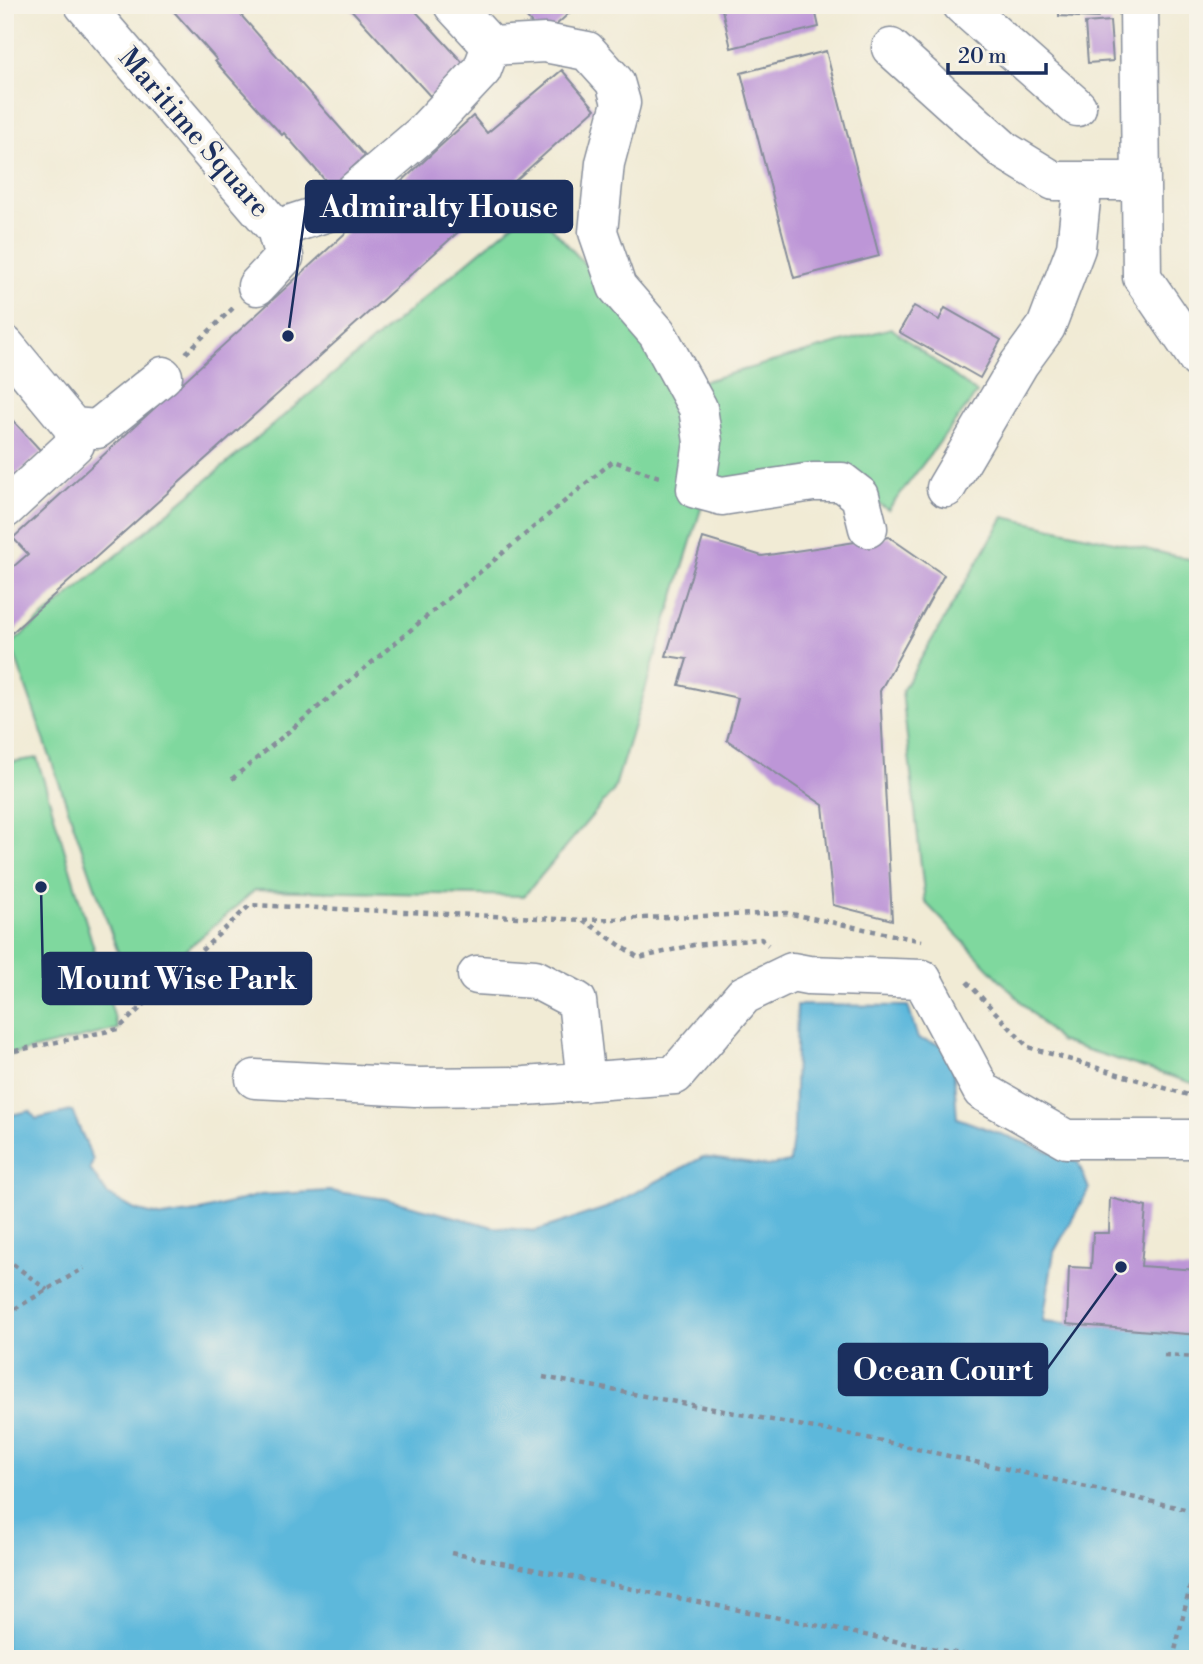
<svg xmlns="http://www.w3.org/2000/svg" width="1203" height="1664" viewBox="0 0 1203 1664" font-family="'Libre Bodoni',serif">
<style>
.green{fill:#7fd89e;stroke:#4d847e;stroke-width:2}
.water{fill:#5db8db;stroke:#3c749c;stroke-width:2}
.building{fill:#bd96d7}
.lines{fill:none;stroke-linecap:round;stroke-linejoin:round}
.minor-casing{stroke:#868d9a;stroke-width:41}
.path{stroke:#868d9a;stroke-width:4.5;stroke-dasharray:5 5;stroke-linecap:butt}
.minor{stroke:#fff;stroke-width:38}
.labels{text-anchor:middle;dominant-baseline:central;stroke-width:7;stroke-linejoin:round;paint-order:stroke}
.street-label{font-size:28px;fill:#1b2f5e;stroke:#f7f3e8}
.leader{fill:none;stroke:#1b2f5e;stroke-width:2.5}
.callout-dot{fill:#1b2f5e;stroke:#f7f3e8;stroke-width:2.5}
.callout{fill:#1b2f5e;stroke:#1b2f5e;stroke-width:2.5}
.callout-label{font-size:30px;text-anchor:middle;font-weight:bold;fill:#fff}
</style>
<rect width="100%" height="100%" fill="#f7f3e8"/>
<filter id="ink" filterUnits="userSpaceOnUse"><feTurbulence type="fractalNoise" baseFrequency=".0143" numOctaves="2"/><feDisplacementMap in="SourceGraphic" scale="14" xChannelSelector="R" yChannelSelector="G"/><feConvolveMatrix kernelMatrix="1 2 1 2 8 2 1 2 1" color-interpolation-filters="sRGB"/></filter>
<filter id="wash" filterUnits="userSpaceOnUse"><feTurbulence type="fractalNoise" baseFrequency=".00686" numOctaves="4" result="noise"/><feDisplacementMap in="SourceGraphic" scale="28" xChannelSelector="R" yChannelSelector="G"/><feGaussianBlur stdDeviation="1.57" result="paint"/><feColorMatrix in="noise" values="0 0 0 0 0 0 0 0 0 0 0 0 0 0 0 0 0 1.4 0 .05"/><feComposite in="paint" operator="in"/></filter>
<g filter="url(#wash)">
<rect width="100%" height="100%" fill="#f1ebd5"/>
<path class="green" d="M533 207 694 384 891 328 977 393 888 510 824 466 709 483 614 790 524 896 255 890 133 996 11 644Z
M1004 517 1198 561V1085L1059 1041 925 902 902 691Z
M37 758 118 1029 5 1056V763Z"/>
<path class="water" d="M797 1005 908 1006 918 1039 952 1047 957 1118 1078 1162 1089 1189 1054 1252 1043 1321 1198 1335V1659H5V1116L30 1111 36 1119 72 1111 93 1160 90 1169 107 1194 135 1210 162 1217 197 1212 260 1195 329 1191 386 1199 494 1227 535 1231 606 1208 703 1157 767 1166 790 1162 794 1130Z"/>
<g id="blocks">
<path class="building" d="M168 5H232L365 156 331 187 284 133 282 135 232 80 215 61 217 60Z
M347 5H410L466 66 431 97Z
M527 5H578L543 37 521 11Z
M721 5H814L819 27 731 48Z
M1059 5H1099L1098 18 1059 16Z
M1110 21 1113 61 1088 63 1085 23Z
M826 51 879 256 794 278 741 73Z
M562 70 595 109 5 639V574L28 554 13 538 473 116 487 133Z
M914 306 939 320 945 308 1001 340 980 378 899 332Z
M5 412 42 452 7 483 5 481Z
M889 537 944 575 880 691 892 920 833 905 823 805 727 740 738 698 679 685 687 659 666 656 703 538 762 556Z
M1110 1198 1146 1207 1141 1266 1198 1270V1335L1067 1324 1069 1267 1091 1268 1093 1233H1109Z"/>
</g>
</g>
<g filter="url(#ink)">
<use href="#blocks" fill-opacity="0" stroke="#868d9a" stroke-width="2"/>
<g class="lines">
<defs>
<path id="minor" d="M84 5 276 229 284 257 257 286
M453 5 491 46
M962 5 1077 107
M1139 5 1142 277 1198 359
M491 46 545 43 587 51 615 82 621 103 605 163 598 232 617 287 657 333 698 408 703 442 696 489 722 496 813 482H842L860 496 868 528
M891 48 1005 151 1054 181H1140
M276 229 328 212 347 198 422 134 482 70 491 46
M5 345 73 427 75 444 5 509
M73 427 97 429 163 376
M946 488 1019 364 1046 327 1076 248 1083 181
M477 975 535 979 577 1001 586 1082
M255 1079 415 1087 525 1086 675 1075 744 995 792 972 808 975 922 979 982 1091 1066 1139H1198"/>
</defs>
<use href="#minor" class="minor-casing"/>
<path class="path" d="M186 353 233 308
M232 779 613 461 662 478
M583 920 639 958 693 945 761 939 768 945
M967 982 1028 1047 1198 1098
M5 1053 118 1029 250 905 583 920 787 913 922 941
M5 1258 47 1290
M6 1314 84 1268
M1164 1355 1198 1357
M543 1377 873 1439 1198 1512
M451 1553 986 1659
M1173 1659 1198 1553"/>
<use href="#minor" class="minor"/>
</g>
</g>
<g class="labels">
<g class="street-label">
<text transform="translate(194 133) rotate(49)">Maritime Square</text>
</g>
</g>
<path class="leader" d="M288 336L306 206M41 887L43 978M1121 1267L1047 1369"/>
<g class="callout-dot">
<circle cx="288" cy="336" r="7"/>
<circle cx="41" cy="887" r="7"/>
<circle cx="1121" cy="1267" r="7"/>
</g>
<g class="callout">
<rect x="306" y="181" width="266" height="51" rx="7"/>
<rect x="43" y="953" width="268" height="51" rx="7"/>
<rect x="839" y="1344" width="208" height="51" rx="7"/>
</g>
<g class="callout-label">
<text x="439" y="217">Admiralty House</text>
<text x="177" y="989">Mount Wise Park</text>
<text x="943" y="1380">Ocean Court</text>
</g>
<rect width="1203" height="1664" fill="none" stroke="#f7f3e8" stroke-width="28"/>
<path d="M948 63v10h98v-10" fill="none" stroke="#1b2f5e" stroke-width="3.5"/>
<text x="958" y="63" font-size="21" fill="#1b2f5e" stroke="#f7f3e8" stroke-width="5" paint-order="stroke">20 m</text>
</svg>
